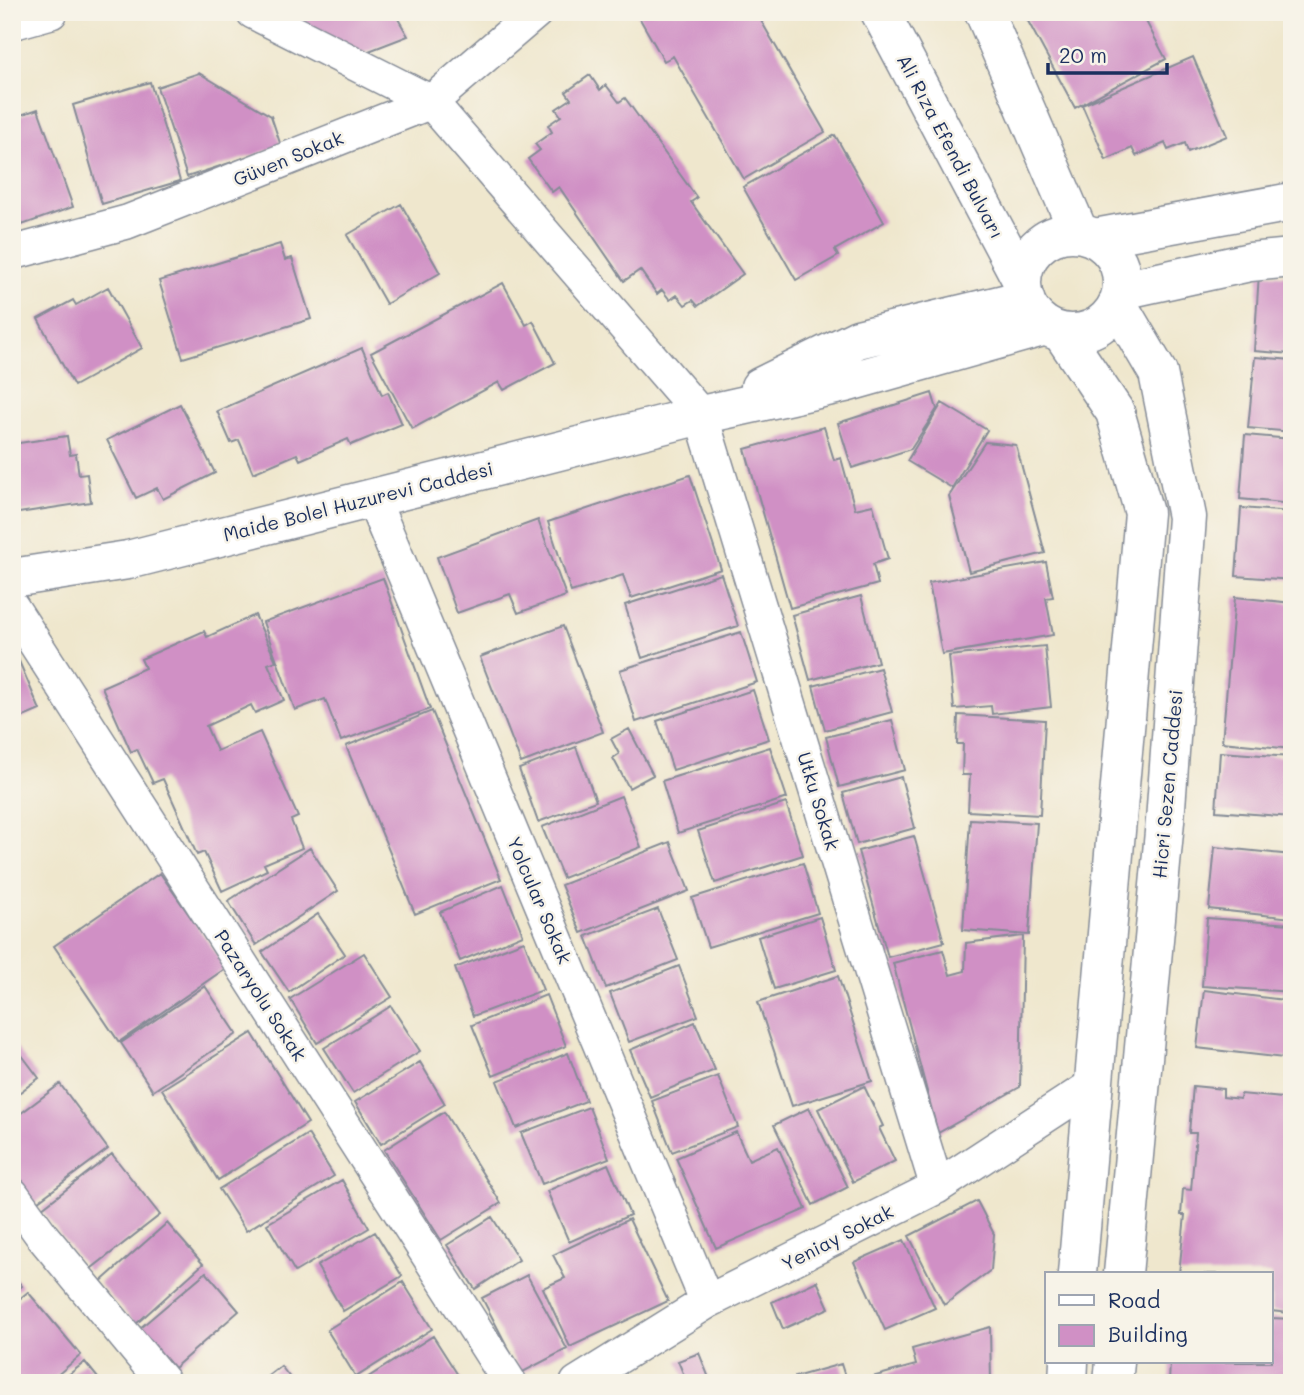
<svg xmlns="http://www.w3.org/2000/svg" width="1304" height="1395" viewBox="0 0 1304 1395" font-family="Mali,sans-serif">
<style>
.building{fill:#d090c5}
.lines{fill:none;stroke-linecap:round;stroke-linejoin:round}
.street-casing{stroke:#858b96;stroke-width:36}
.secondary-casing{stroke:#858b96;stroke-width:41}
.primary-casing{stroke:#858b96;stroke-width:41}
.street{stroke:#fff;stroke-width:33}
.secondary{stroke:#fff;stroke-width:38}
.primary{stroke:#fff;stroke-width:38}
.labels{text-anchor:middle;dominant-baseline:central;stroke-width:5;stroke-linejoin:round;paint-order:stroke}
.street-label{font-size:19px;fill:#1b2f5e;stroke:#f7f3e8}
</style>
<rect width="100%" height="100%" fill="#f7f3e8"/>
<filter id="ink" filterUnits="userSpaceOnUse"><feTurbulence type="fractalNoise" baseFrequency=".0143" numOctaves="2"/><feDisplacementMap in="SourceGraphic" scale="14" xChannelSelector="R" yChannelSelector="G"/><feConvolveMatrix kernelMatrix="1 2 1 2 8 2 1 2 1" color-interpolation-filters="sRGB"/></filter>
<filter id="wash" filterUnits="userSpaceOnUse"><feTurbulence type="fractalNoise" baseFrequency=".00686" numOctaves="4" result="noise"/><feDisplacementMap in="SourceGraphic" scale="28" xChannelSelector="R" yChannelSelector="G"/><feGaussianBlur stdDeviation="1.57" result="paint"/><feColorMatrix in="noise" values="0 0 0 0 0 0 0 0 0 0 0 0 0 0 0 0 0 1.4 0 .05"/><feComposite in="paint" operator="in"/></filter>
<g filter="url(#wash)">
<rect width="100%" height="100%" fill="#efe7cd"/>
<g id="blocks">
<path class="building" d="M294 12H394L408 36 348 59Z
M636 12H756L825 132 744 179 673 56 664 61Z
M1023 12H1141L1166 59 1075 108Z
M1193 57 1227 136 1188 152 1185 143 1168 150 1165 143 1136 156 1132 148 1106 160 1082 105Z
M199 73 271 116 281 146 187 177 157 87Z
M590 75 600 90 606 85 619 102 625 98 697 198 691 202 743 274 698 306 693 300 685 305 677 295 670 300 662 290 657 294 640 270 624 281 559 187 552 192 528 159 540 150 535 144 552 132 548 125 561 116 556 109 571 99 566 92Z
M150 82 180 181 102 204 73 105Z
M38 109 73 207 22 225 12 199V118Z
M835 135 884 222 835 250 838 256 796 280 743 187Z
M401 204 440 273 386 304 347 235Z
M280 244 285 260 292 258 311 319 183 358 159 281Z
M1259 273 1292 276V354L1254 351Z
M503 283 526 325 533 321 555 363 504 390 499 382 412 429 371 353Z
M108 287 142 348 74 386 38 319 73 300 76 305Z
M362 348 382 395 388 392 402 424 351 445 348 439 300 460 297 454 253 473 239 440 231 443 217 411Z
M1255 357 1292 360V432L1248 428Z
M932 393 937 409 911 449 852 468 838 423Z
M942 403 987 430 952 488 907 461Z
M180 404 215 473 163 499 157 488 136 498 107 440Z
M824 427 834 460 841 458 855 509 873 505 888 559 873 564 878 584 790 608 745 449Z
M1245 435 1292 439V504L1240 499Z
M67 436 70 455 76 454 79 475 87 474 91 502 12 514V444Z
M985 442 1016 445 1045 553 969 572 949 496Z
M690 475 721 569 631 598 623 575 571 592 548 522Z
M1241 508 1292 512V580L1236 576Z
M538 520 566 596 518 613 510 594 457 613 437 557Z
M1046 562 1053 597 1046 598 1053 635 942 654 929 583Z
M721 574 738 626 642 658 625 605Z
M383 578 430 709 341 741 325 699 295 710 263 622Z
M861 596 878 662 810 680 792 615Z
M1235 597 1292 603V749L1222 742Z
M255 615 276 661 268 664 284 700 255 713 251 705 206 726 217 751 260 732 298 817 291 820 302 848 264 864 267 870 222 891 204 852 197 855 163 779 153 783 137 749 131 752 102 687 145 668 141 659 204 631 207 637Z
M563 626 603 732 521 763 480 657Z
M741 632 757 682 636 722 620 670Z
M12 645 40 710 12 722Z
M1045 646 1051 707 992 714 991 706 954 709 949 656Z
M880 668 892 712 825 730 813 686Z
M753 690 769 739 673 770 657 721Z
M432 711 501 879 415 914 346 746Z
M958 715 1045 720 1040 815 968 811 970 775H962L963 744H957Z
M892 720 905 770 839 787 826 737Z
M629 729 653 775 629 788 613 758 619 754 611 739Z
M576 747 596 801 538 822 519 769Z
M770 747 787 798 678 833 662 781Z
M1220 752 1292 757V817L1216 811Z
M901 777 915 828 857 844 843 793Z
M621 796 641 847 563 878 542 827Z
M786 803 803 855 715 883 698 831Z
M970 819 1037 823 1029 935 963 930Z
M914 836 944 942 888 957 858 851Z
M670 842 689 891 581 933 561 885Z
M1215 847 1292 855V918L1209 909Z
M310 848 338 891 256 945 228 901Z
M803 863 818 913 708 947 692 898Z
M160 873 226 968 119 1042 54 946Z
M503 885 523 935 460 961 440 912Z
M658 909 678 960 606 988 586 936Z
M318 914 345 954 289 992 262 952Z
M820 917 836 970 774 989 758 937Z
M1207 918 1292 924V992L1202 986Z
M1023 936 1020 1087 938 1133 893 963 943 950 950 975 965 971 966 943Z
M524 941 543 990 473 1016 455 968Z
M364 953 392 997 317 1043 290 999Z
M679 966 698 1016 629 1042 610 993Z
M838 976 872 1081 792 1106 758 1002Z
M205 986 237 1034 153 1091 121 1043Z
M1204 990 1292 1001V1059L1197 1048Z
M546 995 566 1046 493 1076 472 1025Z
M391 1006 420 1051 353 1093 324 1048Z
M695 1022 715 1070 650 1097 630 1050Z
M252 1033 308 1123 218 1180 162 1089Z
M12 1042 39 1078 12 1098Z
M568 1053 586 1101 516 1128 497 1081Z
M420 1062 445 1104 381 1144 355 1102Z
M718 1076 738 1127 672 1152 652 1101Z
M60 1084 108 1149 34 1204 12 1175V1120Z
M864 1086 883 1126 879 1128 895 1161 853 1182 818 1109Z
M1193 1086 1223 1089V1097L1240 1099 1241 1094 1292 1099V1301L1289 1313 1271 1311V1274H1179L1185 1215H1181L1183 1189 1191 1190 1196 1133H1189Z
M589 1107 609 1158 542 1184 521 1133Z
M809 1108 848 1187 813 1205 774 1125Z
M444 1112 501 1203 441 1240 384 1150Z
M736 1132 749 1160 778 1147 806 1209 716 1248 676 1158Z
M308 1134 334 1176 246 1231 219 1189Z
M112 1154 160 1215 88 1271 41 1209Z
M608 1164 630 1215 569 1242 547 1191Z
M342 1180 369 1228 295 1272 267 1224Z
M977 1201 994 1234 991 1270 944 1305 909 1236Z
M492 1217 519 1260 475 1289 447 1245Z
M629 1219 668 1301 570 1347 543 1288 565 1278 553 1255Z
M167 1223 203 1264 136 1324 99 1283Z
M375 1232 402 1276 343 1311 317 1266Z
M904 1240 935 1308 885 1330 854 1262Z
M206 1272 239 1311 174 1368 140 1328Z
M12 1274 22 1286 12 1294Z
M527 1275 567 1349 521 1373 482 1298Z
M817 1281 829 1308 783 1329 772 1302Z
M403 1282 432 1329 356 1377 327 1330Z
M28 1292 81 1355 48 1383H16L12 1378V1305Z
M1271 1318 1292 1319 1289 1383H1169L1170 1362H1271Z
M990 1327 991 1383H861V1380L916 1365 912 1349Z
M433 1336 463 1383H359Z
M699 1353 711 1383H687L678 1361Z
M85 1362 102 1383H58Z
M841 1364 847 1383H796L795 1377Z
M281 1366 294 1383H259Z"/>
</g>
</g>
<g filter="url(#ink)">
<use href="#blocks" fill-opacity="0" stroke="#858b96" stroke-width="2"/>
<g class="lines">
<defs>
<path id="street" d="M253 12 431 102 701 415 937 1187
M12 23 51 12
M12 253 127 222 431 102 536 12
M372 497 707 1302
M12 607 510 1383
M12 1194 43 1237 164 1383
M577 1383 707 1302 937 1187 1093 1085"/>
<path id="secondary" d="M1095 238 1292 202
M1122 290 1250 262 1292 258
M760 387 858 339 1025 299
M12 578 128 560 701 415 845 383 1046 326"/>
<path id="primary" d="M880 12 1022 281
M984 12 1079 233
M1022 283a50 50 0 1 1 100 0a50 50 0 1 1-100 0Z
M1118 305 1158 373 1187 517 1165 821 1123 1274
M1062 333 1115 412 1144 513 1077 1274
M1068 1383 1069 1362
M1113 1383 1115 1362"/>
</defs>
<use href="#street" class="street-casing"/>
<use href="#secondary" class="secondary-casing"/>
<use href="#primary" class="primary-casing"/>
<use href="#street" class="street"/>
<use href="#secondary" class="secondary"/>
<use href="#primary" class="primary"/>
</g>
</g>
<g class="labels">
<g class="street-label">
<text transform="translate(951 146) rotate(62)">Ali Rıza Efendi Bulvarı</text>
<text transform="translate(288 158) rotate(-22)">Güven Sokak</text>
<text transform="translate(358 501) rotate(-14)">Maide Bolel Huzurevi Caddesi</text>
<text transform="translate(1167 784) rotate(-85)">Hicri Sezen Caddesi</text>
<text transform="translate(819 801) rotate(73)">Utku Sokak</text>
<text transform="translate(540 900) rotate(67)">Yolcular Sokak</text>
<text transform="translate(261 995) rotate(57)">Pazaryolu Sokak</text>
<text transform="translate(837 1237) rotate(-27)">Yeniay Sokak</text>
</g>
</g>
<rect width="1304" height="1395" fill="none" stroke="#f7f3e8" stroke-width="42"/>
<rect x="1045" y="1272" width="228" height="91" fill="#f7f3e8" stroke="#9fa5b1" stroke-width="2"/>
<rect x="1059" y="1295" width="35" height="10" fill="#ffffff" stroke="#9fa5b1" stroke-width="2"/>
<text x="1108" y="1308" font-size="21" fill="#1b2f5e">Road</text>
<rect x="1059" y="1325" width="35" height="21" fill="#d090c5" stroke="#9fa5b1" stroke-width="2"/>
<text x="1108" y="1342" font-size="21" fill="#1b2f5e">Building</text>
<path d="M1048 63v10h119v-10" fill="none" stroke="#1b2f5e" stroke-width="3.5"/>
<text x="1059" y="63" font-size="21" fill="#1b2f5e" stroke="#f7f3e8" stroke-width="5" paint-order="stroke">20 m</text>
</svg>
